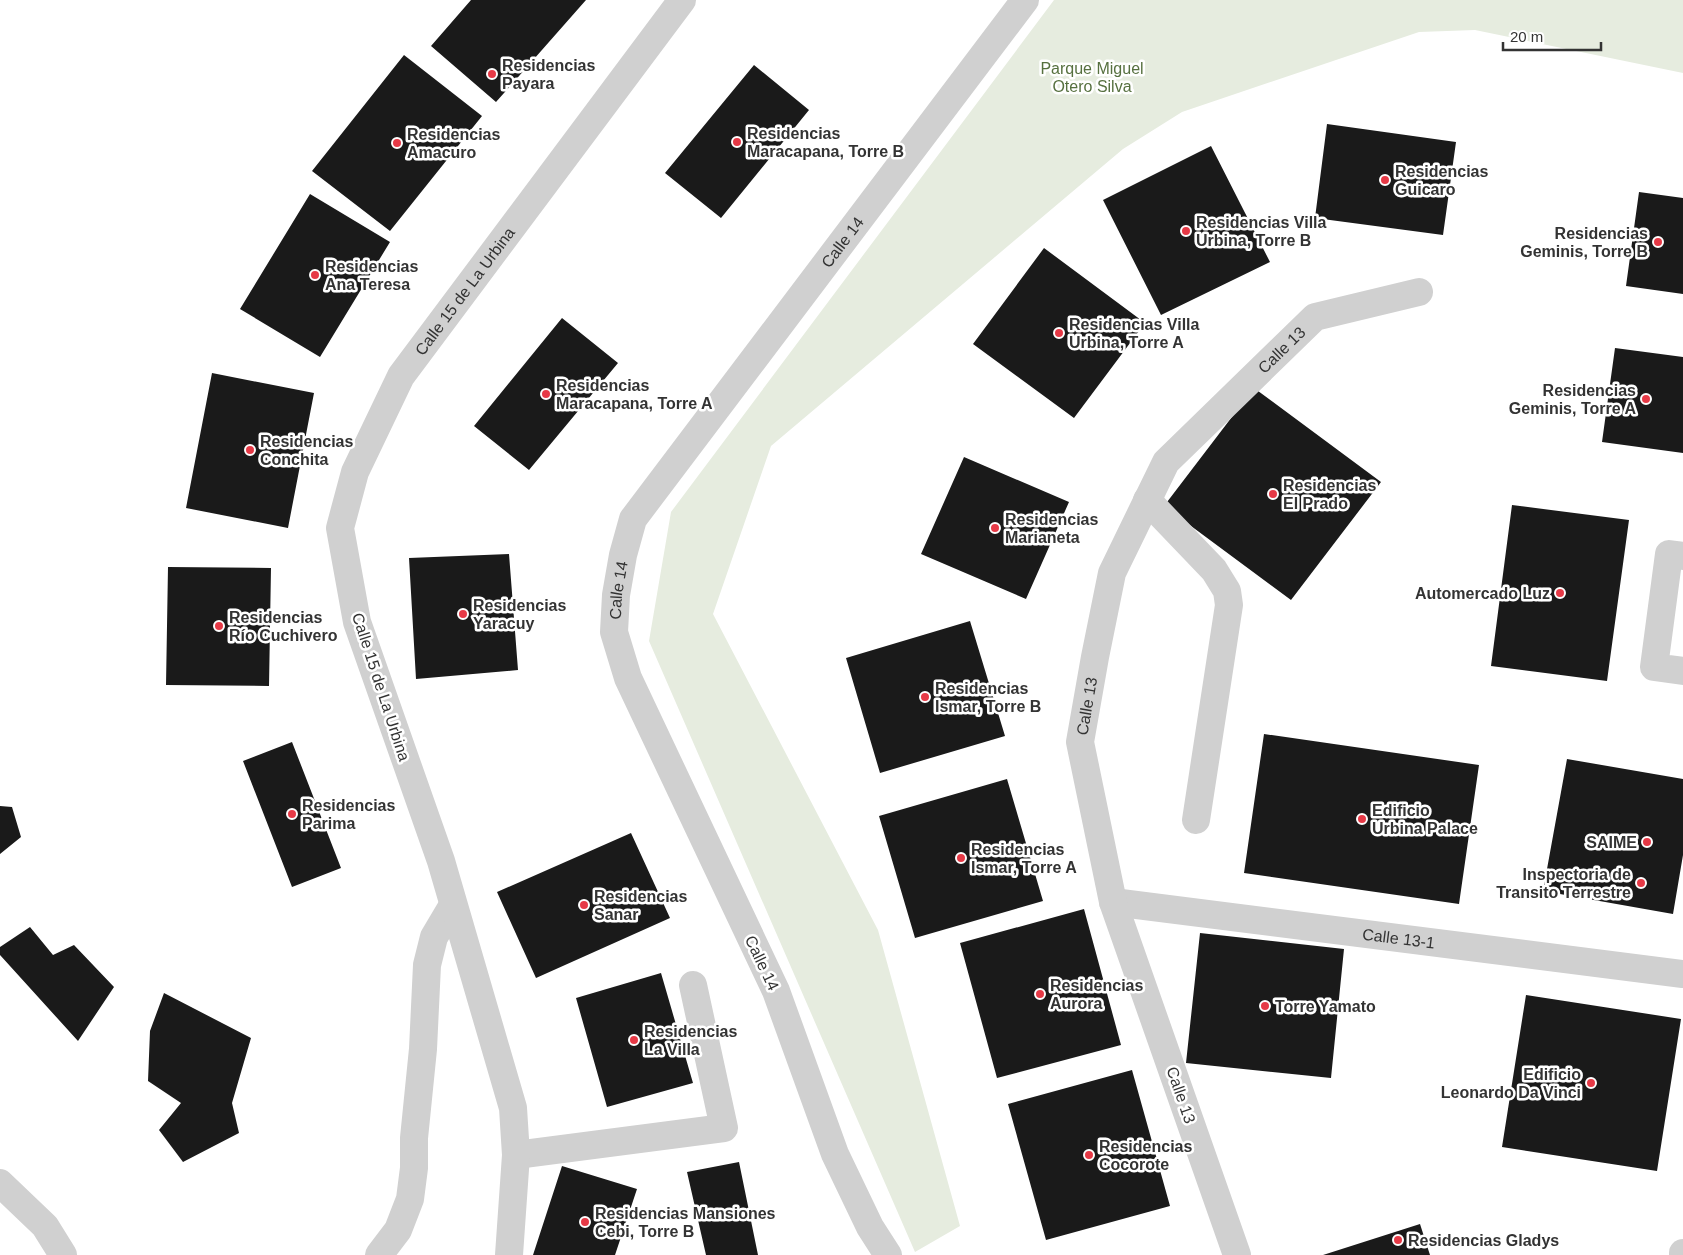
<svg xmlns="http://www.w3.org/2000/svg" width="1683" height="1255" viewBox="0 0 1683 1255" font-family="Arial,sans-serif">
<style>
.green{fill:#e6ecdf}
.building{fill:#1a1a1a}
.lines{fill:none;stroke-linecap:round;stroke-linejoin:round}
.minor{stroke:#d0d0d0;stroke-width:28}
.poi-dot{fill:#e63946;stroke:#fff;stroke-width:2}
.labels{text-anchor:middle;dominant-baseline:central;stroke-width:5;stroke-linejoin:round;paint-order:stroke}
.poi-label{font-size:16px;font-weight:bold;fill:#333;stroke:#fff;text-anchor:start}
.park-label{font-size:16px;fill:#56703f;stroke:#fff}
.street-label{font-size:16px;fill:#333;stroke:#fff}
</style>
<rect width="100%" height="100%" fill="#fff"/>
<path class="green" d="M1054 0H1683V73L1475 30 1419 32 1182 112 1123 149 771 446 713 614 878 930 960 1226 915 1252 649 641 671 512Z"/>
<path class="building" d="M471 0H586L496 102 431 46Z
M404 55 482 116 390 231 312 171Z
M754 65 809 110 721 218 665 173Z
M1327 124 1456 142 1443 235 1315 218Z
M1211 146 1270 262 1161 315 1103 200Z
M1639 192 1683 198V294L1626 286Z
M310 194 390 242 320 357 240 309Z
M1044 248 1145 323 1074 418 973 344Z
M562 318 618 363 529 470 474 426Z
M1615 348 1683 357V453L1602 442Z
M212 373 314 393 288 528 186 508Z
M1254 388 1381 482 1291 600 1164 506Z
M964 457 1069 502 1026 599 921 554Z
M1512 505 1629 520 1607 681 1491 666Z
M509 554 518 670 416 679 409 558Z
M168 567 271 568 269 686 166 685Z
M970 621 1005 736 880 773 846 658Z
M1264 734 1479 765 1459 904 1244 873Z
M292 742 341 868 292 887 243 761Z
M1567 759 1683 779V855L1673 914 1543 891Z
M1007 779 1043 901 915 938 879 816Z
M0 806 12 807 21 837 0 854Z
M631 833 670 918 536 978 497 892Z
M1084 909 1121 1045 997 1078 960 943Z
M30 927 53 955 74 945 114 987 78 1041 0 955V947Z
M1200 933 1344 949 1331 1078 1186 1063Z
M661 973 693 1083 607 1107 576 998Z
M164 993 251 1038 232 1103 239 1133 183 1162 159 1130 181 1103 148 1081 150 1031Z
M1526 995 1681 1019 1657 1171 1502 1147Z
M1132 1070 1170 1206 1046 1240 1008 1104Z
M739 1162 758 1255H706L687 1172Z
M562 1166 637 1189 615 1255H533Z
M1420 1224 1430 1255H1323Z"/>
<g class="lines">
<g class="minor">
<path d="M1147 500 1214 570 1227 591 1229 605 1196 820"/>
<path d="M1683 556 1669 554 1654 667 1683 671"/>
<path id="s1" d="M1113 902 1683 974"/>
<path d="M516 1155 724 1128 693 985"/>
<path d="M0 1183 45 1226 63 1255"/>
<path d="M379 1255 398 1230 410 1199 414 1168V1138L423 1049 427 965 434 937 453 905"/>
<path id="s2" d="M509 1255 516 1155 513 1108 441 861 357 622 340 528 355 472 401 376 682 0"/>
<path id="s3" d="M888 1255 870 1227 835 1154 776 991 628 678 614 632 616 595 623 555 633 519 1025 0"/>
<path id="s4" d="M1237 1255 1113 902 1080 742 1095 657 1112 573 1166 462 1315 317 1419 292"/>
<path d="M1683 1255V1253"/>
</g>
</g>
<g class="poi-dot">
<circle cx="492" cy="74" r="5"/>
<circle cx="737" cy="142" r="5"/>
<circle cx="397" cy="143" r="5"/>
<circle cx="1385" cy="180" r="5"/>
<circle cx="1186" cy="231" r="5"/>
<circle cx="1658" cy="242" r="5"/>
<circle cx="315" cy="275" r="5"/>
<circle cx="1059" cy="333" r="5"/>
<circle cx="546" cy="394" r="5"/>
<circle cx="1646" cy="399" r="5"/>
<circle cx="250" cy="450" r="5"/>
<circle cx="1273" cy="494" r="5"/>
<circle cx="995" cy="528" r="5"/>
<circle cx="1560" cy="593" r="5"/>
<circle cx="463" cy="614" r="5"/>
<circle cx="219" cy="626" r="5"/>
<circle cx="925" cy="697" r="5"/>
<circle cx="292" cy="814" r="5"/>
<circle cx="1362" cy="819" r="5"/>
<circle cx="1647" cy="842" r="5"/>
<circle cx="961" cy="858" r="5"/>
<circle cx="1641" cy="883" r="5"/>
<circle cx="584" cy="905" r="5"/>
<circle cx="1040" cy="994" r="5"/>
<circle cx="1265" cy="1006" r="5"/>
<circle cx="634" cy="1040" r="5"/>
<circle cx="1591" cy="1083" r="5"/>
<circle cx="1089" cy="1155" r="5"/>
<circle cx="585" cy="1222" r="5"/>
<circle cx="1398" cy="1240" r="5"/>
</g>
<g class="labels">
<g class="poi-label">
<text x="502" y="65">Residencias<tspan x="502" dy="18">Payara</tspan></text>
<text x="747" y="133">Residencias<tspan x="747" dy="18">Maracapana, Torre B</tspan></text>
<text x="407" y="134">Residencias<tspan x="407" dy="18">Amacuro</tspan></text>
<text x="1395" y="171">Residencias<tspan x="1395" dy="18">Guicaro</tspan></text>
<text x="1196" y="222">Residencias Villa<tspan x="1196" dy="18">Urbina, Torre B</tspan></text>
<text x="1648" y="233" text-anchor="end">Residencias<tspan x="1648" dy="18">Geminis, Torre B</tspan></text>
<text x="325" y="266">Residencias<tspan x="325" dy="18">Ana Teresa</tspan></text>
<text x="1069" y="324">Residencias Villa<tspan x="1069" dy="18">Urbina, Torre A</tspan></text>
<text x="556" y="385">Residencias<tspan x="556" dy="18">Maracapana, Torre A</tspan></text>
<text x="1636" y="390" text-anchor="end">Residencias<tspan x="1636" dy="18">Geminis, Torre A</tspan></text>
<text x="260" y="441">Residencias<tspan x="260" dy="18">Conchita</tspan></text>
<text x="1283" y="485">Residencias<tspan x="1283" dy="18">El Prado</tspan></text>
<text x="1005" y="519">Residencias<tspan x="1005" dy="18">Marianeta</tspan></text>
<text x="1550" y="593" text-anchor="end">Automercado Luz</text>
<text x="473" y="605">Residencias<tspan x="473" dy="18">Yaracuy</tspan></text>
<text x="229" y="617">Residencias<tspan x="229" dy="18">Río Cuchivero</tspan></text>
<text x="935" y="688">Residencias<tspan x="935" dy="18">Ismar, Torre B</tspan></text>
<text x="302" y="805">Residencias<tspan x="302" dy="18">Parima</tspan></text>
<text x="1372" y="810">Edificio<tspan x="1372" dy="18">Urbina Palace</tspan></text>
<text x="1637" y="842" text-anchor="end">SAIME</text>
<text x="971" y="849">Residencias<tspan x="971" dy="18">Ismar, Torre A</tspan></text>
<text x="1631" y="874" text-anchor="end">Inspectoria de<tspan x="1631" dy="18">Transito Terrestre</tspan></text>
<text x="594" y="896">Residencias<tspan x="594" dy="18">Sanar</tspan></text>
<text x="1050" y="985">Residencias<tspan x="1050" dy="18">Aurora</tspan></text>
<text x="1275" y="1006">Torre Yamato</text>
<text x="644" y="1031">Residencias<tspan x="644" dy="18">La Villa</tspan></text>
<text x="1581" y="1074" text-anchor="end">Edificio<tspan x="1581" dy="18">Leonardo Da Vinci</tspan></text>
<text x="1099" y="1146">Residencias<tspan x="1099" dy="18">Cocorote</tspan></text>
<text x="595" y="1213">Residencias Mansiones<tspan x="595" dy="18">Cebi, Torre B</tspan></text>
<text x="1408" y="1240">Residencias Gladys</text>
</g>
<g class="park-label">
<text x="1092" y="68">Parque Miguel<tspan x="1092" dy="18">Otero Silva</tspan></text>
</g>
<g class="street-label">
<text stroke="none"><textPath href="#s3" startOffset="1144">Calle 14</textPath></text>
<text stroke="none"><textPath href="#s2" startOffset="1024">Calle 15 de La Urbina</textPath></text>
<text stroke="none"><textPath href="#s4" startOffset="994">Calle 13</textPath></text>
<text stroke="none"><textPath href="#s3" startOffset="724">Calle 14</textPath></text>
<text transform="translate(381 687) rotate(72)">Calle 15 de La Urbina</text>
<text stroke="none"><textPath href="#s4" startOffset="574">Calle 13</textPath></text>
<text stroke="none"><textPath href="#s1" startOffset="288">Calle 13-1</textPath></text>
<text transform="translate(762 963) rotate(65)">Calle 14</text>
<text transform="translate(1181 1095) rotate(71)">Calle 13</text>
</g>
</g>
<path d="M1503 42v8h98v-8" fill="none" stroke="#333333" stroke-width="2.5"/>
<text x="1510" y="42" font-size="15" fill="#333333" stroke="#ffffff" stroke-width="4" paint-order="stroke">20 m</text>
</svg>
